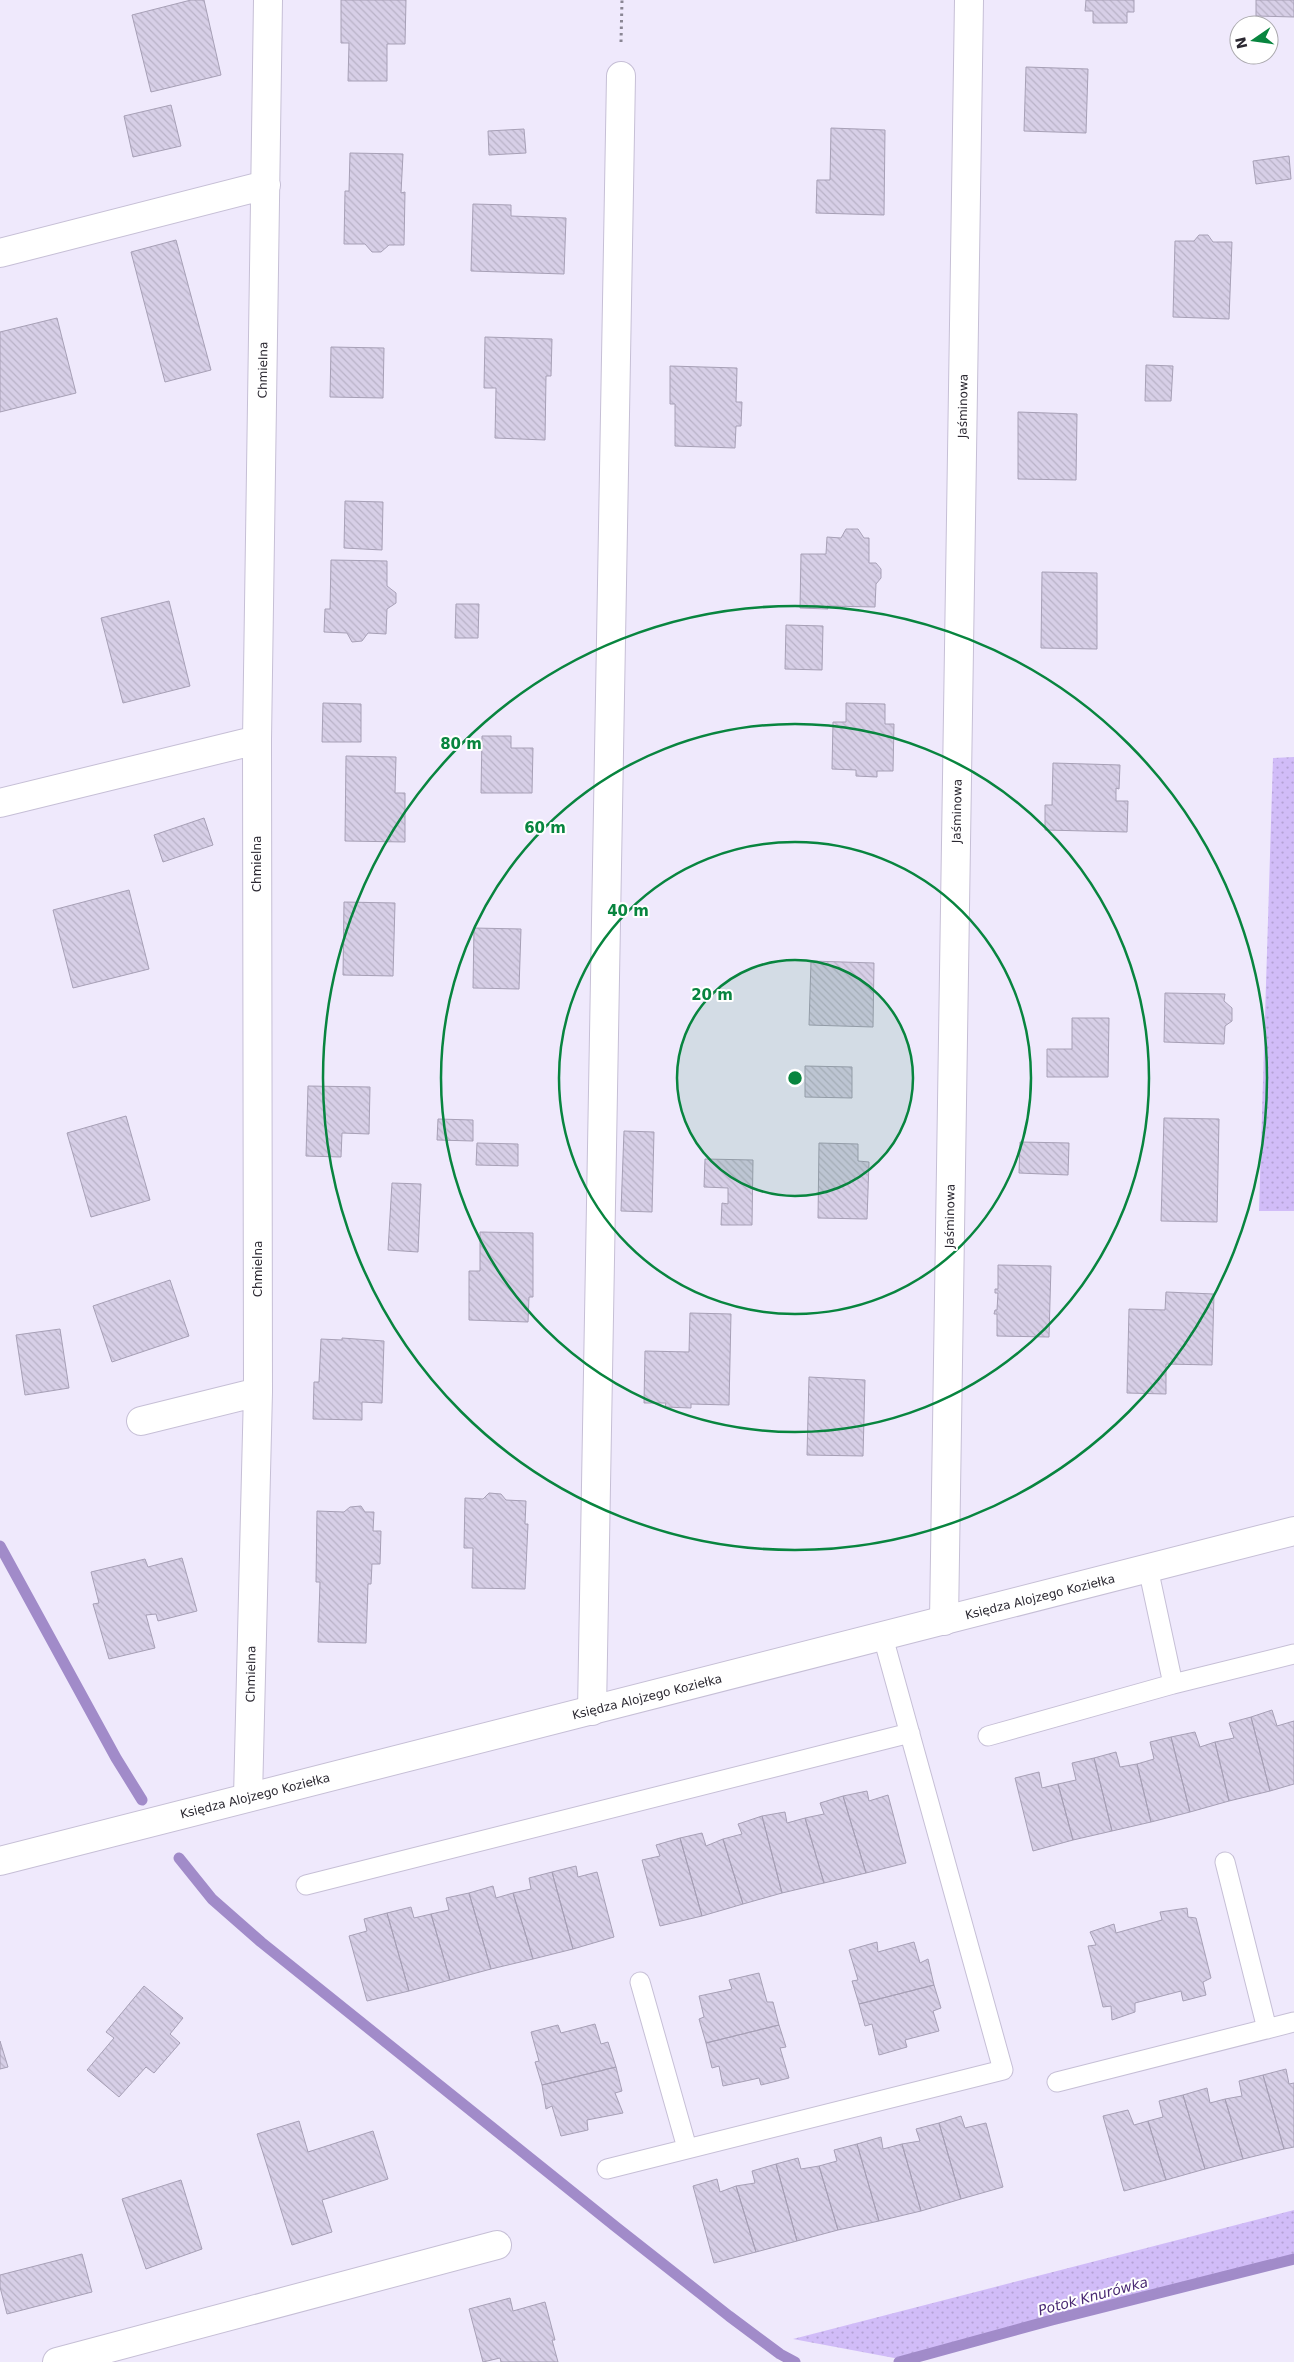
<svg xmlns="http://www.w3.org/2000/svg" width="1294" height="2362" viewBox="0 0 1294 2362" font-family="'DejaVu Sans',sans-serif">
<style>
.grass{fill:url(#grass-dots)}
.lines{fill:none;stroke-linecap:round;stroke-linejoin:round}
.stream{stroke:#a18bc9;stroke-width:11}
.building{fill:url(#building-back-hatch);stroke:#a7a0b6}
.lane-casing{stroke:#c6bfd6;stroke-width:21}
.street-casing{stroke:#c6bfd6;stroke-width:30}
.secondary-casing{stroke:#c6bfd6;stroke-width:30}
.path{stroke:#8a8694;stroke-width:3;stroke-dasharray:2.5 4;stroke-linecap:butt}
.lane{stroke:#fff;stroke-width:19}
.street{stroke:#fff;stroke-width:28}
.secondary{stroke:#fff;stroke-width:28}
.ring{fill:none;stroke:#08853f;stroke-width:2.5}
.labels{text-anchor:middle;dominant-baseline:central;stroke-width:4;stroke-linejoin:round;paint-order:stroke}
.street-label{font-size:12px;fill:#2b2831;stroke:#fff}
.water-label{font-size:14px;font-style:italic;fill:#492973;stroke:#fff}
.centre{fill:#08853f;stroke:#fff;stroke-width:2.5}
.ring-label{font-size:15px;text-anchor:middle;font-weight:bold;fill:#08853f;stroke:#fff;stroke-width:4;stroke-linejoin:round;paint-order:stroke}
</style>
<defs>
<pattern id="grass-dots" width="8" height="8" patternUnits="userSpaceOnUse" patternTransform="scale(1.25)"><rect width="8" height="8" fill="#d1bcf8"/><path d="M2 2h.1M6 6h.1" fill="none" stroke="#b4a2d5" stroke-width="1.8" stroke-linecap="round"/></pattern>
<pattern id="building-back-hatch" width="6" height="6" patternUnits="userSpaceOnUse" patternTransform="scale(1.25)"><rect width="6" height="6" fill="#d7cfe7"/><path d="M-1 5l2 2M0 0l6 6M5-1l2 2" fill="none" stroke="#b9b2c7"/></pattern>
</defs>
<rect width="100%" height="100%" fill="#efe9fc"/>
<path class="grass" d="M1294 757V1211H1259L1273 758Z
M1294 2210V2262L905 2360 793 2339Z"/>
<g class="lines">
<path class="stream" d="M0 1546 116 1758 142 1800
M179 1858 212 1899 261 1942 616 2227 729 2316 780 2354 795 2362
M899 2362 1052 2320 1294 2259"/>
</g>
<path class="building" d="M191 0H204L221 75 151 92 132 15Z
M341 0H406L405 44H387V81H348L349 43H341Z
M1086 0H1134V12H1127V23H1093V11H1085Z
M1256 0H1294V17L1256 16Z
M1026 67 1088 69 1086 133 1024 131Z
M171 105 181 146 133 157 124 116Z
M831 128 885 130 884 215 816 213 817 180H830Z
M524 129 526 153 489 155 488 131Z
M350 153 403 154 401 193 405 192 404 245H389L381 252H372L365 244H344L345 191H349Z
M1289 156 1291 179 1256 184 1253 161Z
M473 204 511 205V216L566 218 564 274 471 271Z
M1199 235H1208L1213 242H1232L1229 319 1173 317 1175 241H1194Z
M176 240 211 370 165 382 131 252Z
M57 318 76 393 0 412V332Z
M485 337 552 339 551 376H546L545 440 495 438 496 388H484Z
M331 347 384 348 383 398 330 397Z
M1146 365 1173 366 1171 401H1145Z
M670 366 737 368 736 402H742L741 426H736L735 448 675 446V404H670Z
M1018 412 1077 414 1076 480 1018 479Z
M345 501 383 502 382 550 344 548Z
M846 529H858L864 538H869V563H876L881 569V578L876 584 875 607 827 606 828 609 800 608 801 554H826L827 537 841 538Z
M331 560 387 561V586L396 593V603L387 609 386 634 368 633 362 641 352 642 347 633 324 632 325 609H330Z
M1042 572 1097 573V649L1041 648Z
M169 601 190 686 123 703 101 618Z
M456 604H479L478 638H455Z
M786 625 823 626 822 670 785 669Z
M323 703 361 704V742H322Z
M846 703 885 704V724H894L893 771H877V777L856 776V770L832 769 833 722H846Z
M482 736H511V748H533L532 793H481Z
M346 756 396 757 395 793H405V842L345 841Z
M1053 763 1120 765 1119 789 1116 788V801H1128L1127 832 1045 830V805H1052Z
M204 818 213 845 163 862 154 835Z
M129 890 149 969 73 988 53 910Z
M344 902 395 903 393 976 343 975Z
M474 928 521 929 519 989 473 988Z
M811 961 874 963 873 1027 809 1025Z
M1165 993 1225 994 1224 1001 1232 1008V1021L1225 1026 1224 1044 1164 1042Z
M1072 1018H1109L1108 1077H1047V1049H1072Z
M805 1066 852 1067V1098L805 1097Z
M308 1086 370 1087 369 1134 342 1133 341 1157 306 1156Z
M126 1116 150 1200 91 1217 67 1133Z
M1164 1118 1219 1119 1217 1222 1161 1221Z
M438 1119 473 1120V1141L437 1140Z
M624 1131 654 1132 652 1212 621 1211Z
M1020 1142 1069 1143 1068 1175 1019 1173Z
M477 1143 518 1144V1166L476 1165Z
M819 1143 858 1144V1161L869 1162 867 1219 818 1218Z
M705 1159 753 1160 752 1225H721L722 1203 728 1204V1188L704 1187Z
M392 1183 421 1184 418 1252 388 1250Z
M480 1232 533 1233V1297H529L528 1322 469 1320V1271H480Z
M998 1265 1051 1266 1049 1337 997 1336V1314H994L995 1310H997L998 1293H995V1289H998Z
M170 1280 189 1336 112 1362 93 1306Z
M1166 1292 1214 1294 1212 1365 1166 1364V1394L1127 1393 1129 1309 1165 1310Z
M690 1313 731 1314 729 1405 691 1404V1408L665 1407 666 1403H644L645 1351 689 1352Z
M60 1329 69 1388 25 1395 16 1335Z
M342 1338 384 1341 382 1403 362 1402V1420L313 1419 314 1382H319L321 1339 342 1340Z
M809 1377 865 1380 863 1456 807 1455Z
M489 1493 501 1494 506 1500 526 1501 525 1524H528L525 1589 472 1588 473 1548H464L465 1498 483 1499Z
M361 1506 365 1512H374L373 1531H381L380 1564H372L371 1584H368L366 1643 318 1642 320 1582H316L317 1511 344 1512 350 1507Z
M182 1558 197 1611 158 1621 156 1614 146 1615 155 1648 109 1659 93 1604 99 1603 91 1572 145 1559 148 1567Z
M1272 1710 1277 1726 1294 1721V1784L1270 1791 1251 1717Z
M1251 1717 1270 1791 1229 1801 1215 1742 1234 1738 1229 1723Z
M1195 1732 1200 1747 1215 1742 1229 1801 1190 1812 1171 1737Z
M1171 1737 1190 1812 1151 1822 1137 1764 1154 1759 1150 1742Z
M1116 1752 1120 1767 1137 1764 1151 1822 1112 1831 1094 1758Z
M1094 1758 1112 1831 1073 1840 1058 1784 1076 1780 1072 1763Z
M1039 1772 1042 1788 1058 1784 1073 1840 1033 1851 1015 1778Z
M867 1791 869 1801 888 1795 906 1863 866 1873 843 1796Z
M843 1796 866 1873 824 1883 805 1818 824 1814 820 1803Z
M785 1812 787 1823 805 1818 824 1883 782 1893 762 1816Z
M762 1816 782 1893 743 1904 723 1839 742 1834 738 1824Z
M702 1833 706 1846 723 1839 743 1904 702 1916 680 1838Z
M680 1838 702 1916 660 1926 642 1860 660 1856 656 1845Z
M576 1866 578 1877 597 1872 614 1937 573 1949 552 1872Z
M552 1872 573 1949 533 1959 513 1893 531 1889 529 1878Z
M493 1886 496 1898 513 1893 533 1959 491 1969 469 1893Z
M469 1893 491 1969 450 1980 431 1914 449 1910 446 1898Z
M411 1907 414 1918 431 1914 450 1980 409 1991 387 1913Z
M1187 1908 1188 1917 1196 1918 1211 1978 1203 1982 1206 1995 1183 2001 1181 1991 1135 2003V2012L1112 2020 1111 2006 1103 2007 1088 1946 1096 1945 1090 1932 1114 1924 1116 1933 1162 1920 1160 1912Z
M387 1913 409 1991 367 2001 349 1936 367 1931 364 1919Z
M877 1942 878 1952 914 1942 920 1963 928 1959 934 1985 859 2004 852 1981 858 1980 849 1950Z
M759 1973 767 2002H773L779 2025 706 2043 699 2019 704 2017 699 1996 732 1989 729 1980Z
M934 1985 941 2008 933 2011 939 2031 905 2040 907 2047 879 2055 872 2024 865 2026 859 2004Z
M144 1986 183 2018 170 2034 180 2043 154 2073 146 2067 119 2097 87 2070 114 2038 106 2032Z
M595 2024 601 2044 608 2042 616 2067 542 2085 535 2062 539 2061 531 2032 558 2025 561 2033Z
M779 2025 786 2047 780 2048 789 2078 761 2085 759 2078 723 2086 719 2066 712 2068 706 2043Z
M0 2041 8 2067 0 2069Z
M616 2067 622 2091 615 2093 623 2113 587 2120 588 2130 561 2136 552 2106 546 2109 542 2085Z
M1286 2069 1289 2084 1294 2083V2147L1284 2149 1263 2075Z
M1263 2075 1284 2149 1243 2159 1225 2099 1242 2096 1239 2081Z
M1207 2088 1210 2103 1225 2099 1243 2159 1205 2169 1183 2095Z
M1183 2095 1205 2169 1166 2180 1148 2121 1163 2117 1159 2101Z
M1128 2110 1134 2125 1148 2121 1166 2180 1124 2191 1103 2116Z
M961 2116 965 2128 986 2123 1003 2187 961 2199 939 2123Z
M299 2121 308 2152 373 2131 388 2179 322 2200 332 2232 292 2245 257 2134Z
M939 2123 961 2199 921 2211 902 2144 920 2141 916 2129Z
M881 2137 883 2149 902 2144 921 2211 879 2221 857 2144Z
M857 2144 879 2221 838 2230 819 2166 837 2161 834 2150Z
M798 2158 801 2169 819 2166 838 2230 797 2241 776 2164Z
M776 2164 797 2241 756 2252 736 2186 755 2183 752 2171Z
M717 2179 720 2192 736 2186 756 2252 714 2263 693 2186Z
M181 2180 202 2249 146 2269 122 2199Z
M82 2254 92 2292 7 2314 0 2287V2275Z
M510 2298 513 2311 545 2302 555 2340H552L558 2362H501L500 2358 483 2362 469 2309Z"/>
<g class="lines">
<defs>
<path id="lane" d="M1173 1684 1294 1654
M988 1736 1173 1684 1148 1568
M1225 1862 1267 2029
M306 1885 910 1733
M640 1982 687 2148
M1057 2082 1294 2022
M607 2169 1003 2070 883 1637"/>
<path id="street" d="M0 253 266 185
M0 803 257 740
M141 1421 258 1392
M944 1621 969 0
M592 1711 621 76
M248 1797 258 1392 257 740 268 0
M57 2362 497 2245"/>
<path id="secondary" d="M0 1861 1294 1531"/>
</defs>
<use href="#lane" class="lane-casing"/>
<use href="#street" class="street-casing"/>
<use href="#secondary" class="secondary-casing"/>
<path class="path" d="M621 42 622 0"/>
<use href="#lane" class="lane"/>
<use href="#street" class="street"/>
<use href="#secondary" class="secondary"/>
</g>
<circle cx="795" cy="1078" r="118" fill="#08853f" fill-opacity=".12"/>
<g class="ring">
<circle cx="795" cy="1078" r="118"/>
<circle cx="795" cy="1078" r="236"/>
<circle cx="795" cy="1078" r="354"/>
<circle cx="795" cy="1078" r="472"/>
</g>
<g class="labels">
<g class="street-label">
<text transform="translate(263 370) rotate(-89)">Chmielna</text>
<text transform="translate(963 406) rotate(-89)">Jaśminowa</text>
<text transform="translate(957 811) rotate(-89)">Jaśminowa</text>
<text transform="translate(257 864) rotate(-90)">Chmielna</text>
<text transform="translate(950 1216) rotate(-89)">Jaśminowa</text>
<text transform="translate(258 1269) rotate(-90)">Chmielna</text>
<text transform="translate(1040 1597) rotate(-14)">Księdza Alojzego Koziełka</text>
<text transform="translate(251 1674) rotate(-89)">Chmielna</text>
<text transform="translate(647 1697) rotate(-14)">Księdza Alojzego Koziełka</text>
<text transform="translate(255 1796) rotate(-14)">Księdza Alojzego Koziełka</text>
</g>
<g class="water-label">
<text transform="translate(1093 2296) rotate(-15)">Potok Knurówka</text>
</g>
</g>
<circle cx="795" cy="1078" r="8" class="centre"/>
<g class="ring-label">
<text x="461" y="749">80 m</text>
<text x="545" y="833">60 m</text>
<text x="628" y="916">40 m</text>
<text x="712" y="1000">20 m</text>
</g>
<g transform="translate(1254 40) rotate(257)"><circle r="24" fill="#ffffff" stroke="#aaa9ad"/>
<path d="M0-4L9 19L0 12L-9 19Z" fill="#08853f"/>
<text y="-8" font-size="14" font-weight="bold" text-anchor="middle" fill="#2b2831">N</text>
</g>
</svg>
